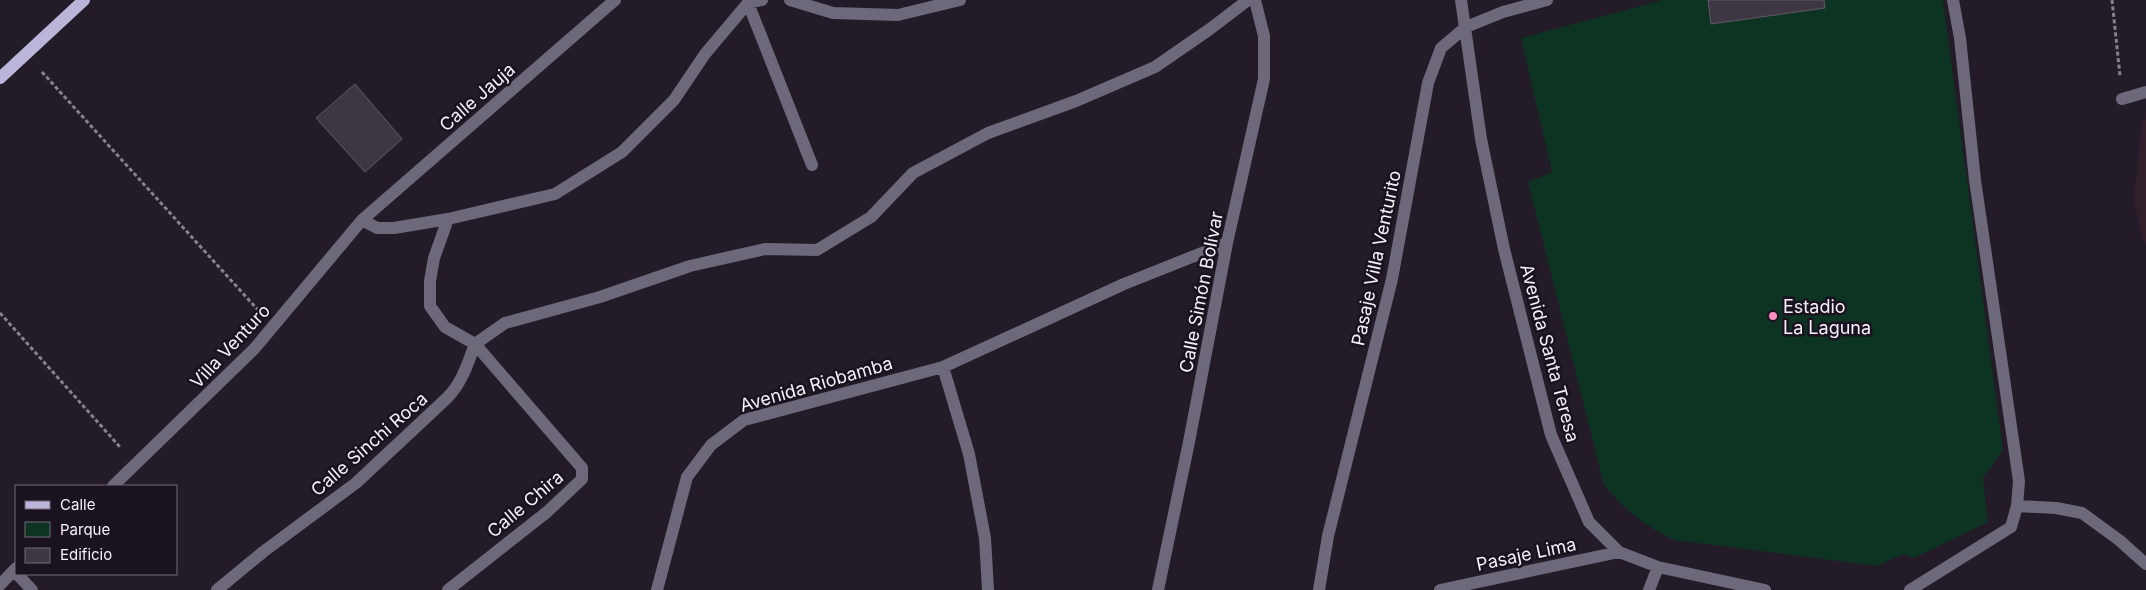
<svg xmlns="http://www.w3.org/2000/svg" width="2146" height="590" viewBox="0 0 2146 590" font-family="Inter,sans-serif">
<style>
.education{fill:#312029}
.green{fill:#0d3322}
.building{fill:#3f3644;stroke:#625968}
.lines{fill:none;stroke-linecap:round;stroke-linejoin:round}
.path{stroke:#88818c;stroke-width:3;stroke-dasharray:4 2.5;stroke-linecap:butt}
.minor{stroke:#6d697b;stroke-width:12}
.major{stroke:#bcb5da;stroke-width:12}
.poi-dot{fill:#fa8fc6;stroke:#1a121f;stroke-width:2}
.labels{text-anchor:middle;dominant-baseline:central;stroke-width:5;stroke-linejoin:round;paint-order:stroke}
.street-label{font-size:18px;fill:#f6f0f9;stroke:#1a121f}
.poi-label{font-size:18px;fill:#f6f0f9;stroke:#1a121f;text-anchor:start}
</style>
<rect width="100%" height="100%" fill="#241b28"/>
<path class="education" d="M2146 119V244L2142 239 2134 200 2142 121Z"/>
<path class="green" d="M1663 0H1943L2003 450 1983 478 1988 522 1914 558 1903 554 1877 566 1674 540C1643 525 1626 511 1604 485L1528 182 1552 172 1521 38Z"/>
<path class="building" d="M1708 0H1824L1825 8 1711 24Z
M355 84 402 139 365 172 316 118Z"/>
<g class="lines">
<path class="path" d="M2112 0 2120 76
M42 72 258 310
M0 313 120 447"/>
<path class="minor" d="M790 0 833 13 898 15 960 0
M1461 0 1481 139 1504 249 1551 435 1589 522 1619 552 1658 567 1765 590
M748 3 812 165
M2122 99 2146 92
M448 219 434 258 430 281V306L445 327 475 344 582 468V479L547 512 448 590
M362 220 377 228H394L448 219 555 194 622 152 674 100 705 54 748 3 762 0
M475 344 505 323 600 297 690 266 765 249 817 250 871 217 913 173 988 133 1076 101 1155 67 1210 29 1248 0
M943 367 969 454 985 538 988 590
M113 486 255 348 362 220 615 0
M2017 506 2056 508 2082 513 2119 540 2146 564
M17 574 32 590
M0 585 16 568
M217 590 263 552 356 483 447 398C462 383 468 363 475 344
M657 590 687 477 711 445 744 420 943 367 1124 284 1227 243
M1158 590 1189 442 1227 243 1264 79V36L1255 0
M1319 590 1328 536 1392 279 1428 83 1441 48 1466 27 1503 12 1547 0
M1440 590 1619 552
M1649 590 1658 567
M1910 590 2011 527 2017 506 2019 481 1975 180 1960 38 1953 0"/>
<path class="major" d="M0 78 84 0"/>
</g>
<circle class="poi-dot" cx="1773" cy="316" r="5"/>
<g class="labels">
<g class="street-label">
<text transform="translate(477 97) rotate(-41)">Calle Jauja</text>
<text transform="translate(1376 258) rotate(-78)">Pasaje Villa Venturito</text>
<text transform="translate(1201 292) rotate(-79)">Calle Simón Bolívar</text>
<text transform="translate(230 346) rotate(-47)">Villa Venturo</text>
<text transform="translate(1550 353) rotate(75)">Avenida Santa Teresa</text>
<text transform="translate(816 384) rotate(-16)">Avenida Riobamba</text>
<text transform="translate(369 444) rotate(-41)">Calle Sinchi Roca</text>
<text transform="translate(525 504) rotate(-40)">Calle Chira</text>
<text transform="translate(1526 554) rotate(-12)">Pasaje Lima</text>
</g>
<g class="poi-label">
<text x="1783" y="306">Estadio<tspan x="1783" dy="21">La Laguna</tspan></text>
</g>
</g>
<rect x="15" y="485" width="162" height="90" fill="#1a121f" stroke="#726b76"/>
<rect x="25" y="501" width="25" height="8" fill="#bcb5da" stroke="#726b76"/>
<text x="60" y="510" font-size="15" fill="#f6f0f9">Calle</text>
<rect x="25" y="522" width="25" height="15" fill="#0d3322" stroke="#726b76"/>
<text x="60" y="535" font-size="15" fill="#f6f0f9">Parque</text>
<rect x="25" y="548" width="25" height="15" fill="#3f3644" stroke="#726b76"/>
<text x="60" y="560" font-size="15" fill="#f6f0f9">Edificio</text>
</svg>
